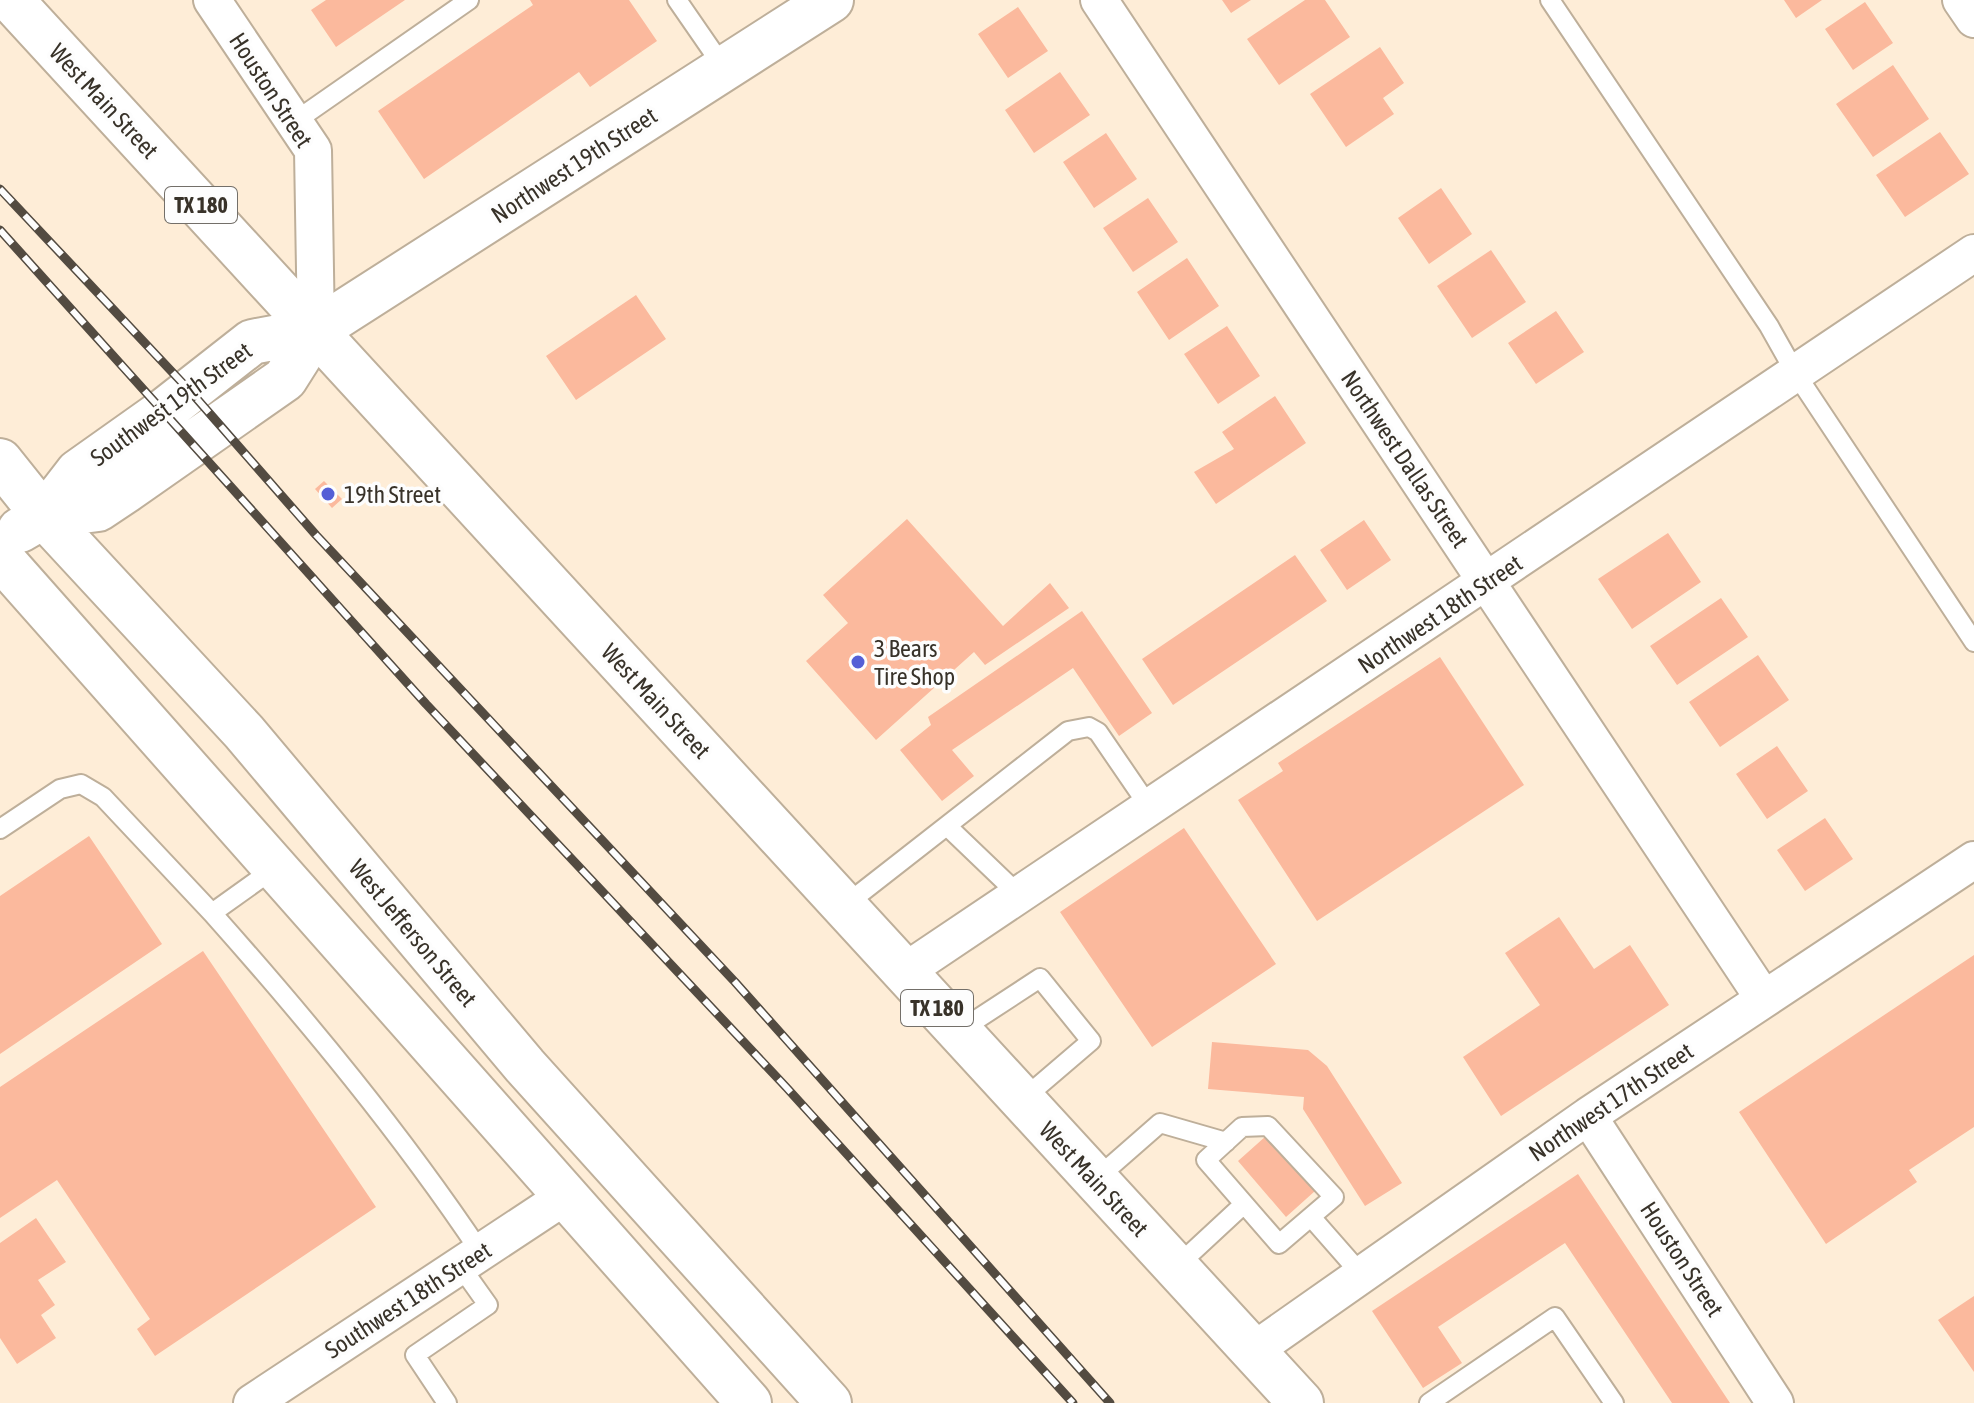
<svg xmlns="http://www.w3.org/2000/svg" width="1974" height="1403" viewBox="0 0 1974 1403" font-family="'Asap Condensed',sans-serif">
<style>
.building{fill:#fbb99d}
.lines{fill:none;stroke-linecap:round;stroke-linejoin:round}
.lane-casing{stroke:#beaf9a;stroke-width:22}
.street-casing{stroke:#beaf9a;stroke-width:40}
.secondary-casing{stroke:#beaf9a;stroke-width:48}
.primary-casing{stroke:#beaf9a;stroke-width:48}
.lane{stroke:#fff;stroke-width:18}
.street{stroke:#fff;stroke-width:36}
.secondary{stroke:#fff;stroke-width:44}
.primary{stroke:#fff;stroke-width:44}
.rail-casing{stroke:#534b41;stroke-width:9}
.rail{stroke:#fdfdfd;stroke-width:6;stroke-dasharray:18;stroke-linecap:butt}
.poi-dot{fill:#555fd6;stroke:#fdfdfd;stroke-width:3}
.labels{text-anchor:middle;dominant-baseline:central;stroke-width:7;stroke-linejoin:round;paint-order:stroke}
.shield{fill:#fdfdfd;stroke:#736f69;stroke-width:2}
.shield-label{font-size:22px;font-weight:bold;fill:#383229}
.street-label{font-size:24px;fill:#383229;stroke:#fdfdfd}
.poi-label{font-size:24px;fill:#383229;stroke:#fdfdfd;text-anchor:start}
</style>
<rect width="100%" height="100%" fill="#feedd7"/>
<path class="building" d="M326 0H405L336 47 311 10Z
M530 0H629L657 41 590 87 579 72 424 179 378 111 533 5Z
M1222 0H1251L1231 13Z
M1305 0H1325L1350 37 1279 85 1247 39Z
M1784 0H1822L1796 18Z
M1865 2 1893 43 1853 70 1825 29Z
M1018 7 1048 51 1008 78 978 34Z
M1380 47 1404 83 1383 98 1394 114 1346 147 1310 94Z
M1893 65 1929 119 1873 157 1836 104Z
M1060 72 1090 115 1034 153 1005 110Z
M1940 132 1969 174 1905 217 1876 175Z
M1106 133 1137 179 1094 208 1063 162Z
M1441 188 1472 234 1429 264 1398 218Z
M1148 198 1178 242 1133 272 1103 228Z
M1491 250 1526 302 1472 338 1437 286Z
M1187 258 1219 306 1169 340 1137 292Z
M636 295 666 339 576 400 546 356Z
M1556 311 1584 352 1536 384 1508 343Z
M1227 326 1260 376 1218 404 1184 354Z
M1275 396 1306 443 1216 504 1194 472 1234 449 1222 432Z
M324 481 342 499 332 508 315 489Z
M907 519 1003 626 1050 583 1069 608 985 665 974 652 876 740 806 661 848 623 823 595Z
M1364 520 1391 560 1347 590 1320 550Z
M1668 533 1701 582 1632 629 1598 579Z
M1295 555 1327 601 1173 705 1142 659Z
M1721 598 1748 637 1677 685 1650 646Z
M1082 611 1152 713 1119 736 1073 668 952 750 974 776 942 801 900 750 931 725 928 717Z
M1758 655 1789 700 1720 747 1689 702Z
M1440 657 1524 785 1317 921 1238 800 1283 771 1278 763Z
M1777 746 1808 791 1767 819 1736 774Z
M1825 818 1853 859 1805 891 1777 850Z
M1184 828 1276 964 1152 1047 1060 912Z
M89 836 162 944 0 1054V896Z
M1559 917 1594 969 1630 945 1669 1005 1501 1116 1463 1057 1540 1005 1505 953Z
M203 951 376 1207 155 1356 137 1329 150 1319 57 1180 0 1218V1087Z
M1974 955V1127L1909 1170 1917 1182 1826 1244 1739 1112Z
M1212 1042 1308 1050 1327 1066 1402 1183 1365 1206 1303 1109 1304 1097 1208 1089Z
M1266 1136 1315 1191 1286 1217 1238 1161Z
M1578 1174 1730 1403H1672L1565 1243 1438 1327 1462 1363 1423 1388 1372 1311Z
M36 1218 66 1262 38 1280 55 1305 41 1315 56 1338 17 1364 0 1338V1243Z
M1974 1296V1372L1938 1320Z"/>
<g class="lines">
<defs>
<path id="lane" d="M677 0 724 68
M1550 0 1769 326 1796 374 1974 642
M294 122 469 0
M947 826 1019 895
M0 829 60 789 81 784 103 797 212 913 275 868
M844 906 1068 731 1089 727 1098 732 1150 808
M212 913C308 1021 400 1132 481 1253
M959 1031 1040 978 1091 1041 1022 1100
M1268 1126 1334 1197 1279 1244 1206 1160 1242 1127Z
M1096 1179 1160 1123 1226 1142
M1311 1217 1361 1274
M1176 1267 1244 1204
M447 1403 415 1355 488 1305 461 1267
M1429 1403 1555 1317 1614 1403"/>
<path id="street" d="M212 0 313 150 316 330
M1099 0 1764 999
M1961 0 1974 19
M904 972 1974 253
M1588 1116 1775 1403
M1253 1351 1588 1116 1974 860
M252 1403 564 1197"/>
<path id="secondary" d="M0 461 44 516 244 732 525 1066 829 1403
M44 516 98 509 125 491 285 379 316 330
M20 530 44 516 78 472 164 411 252 342 316 330 831 0
M0 557 749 1403"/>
<path id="primary" d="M11 0 1301 1403"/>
</defs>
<use href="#lane" class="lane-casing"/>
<use href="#street" class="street-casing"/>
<use href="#secondary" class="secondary-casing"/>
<use href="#primary" class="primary-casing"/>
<use href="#lane" class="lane"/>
<use href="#street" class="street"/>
<use href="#secondary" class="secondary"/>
<use href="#primary" class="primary"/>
<defs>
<path id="rail" d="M0 189 190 391 316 535 735 982 1110 1403
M0 230 426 704 786 1087 1073 1403"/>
</defs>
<use href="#rail" class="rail-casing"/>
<use href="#rail" class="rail"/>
</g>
<g class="poi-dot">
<circle cx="328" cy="494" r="8"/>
<circle cx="858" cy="662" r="8"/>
</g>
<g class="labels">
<g class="shield">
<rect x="165" y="187" width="72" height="36" rx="6"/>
<rect x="901" y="990" width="72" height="36" rx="6"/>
</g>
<g class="shield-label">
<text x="201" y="205">TX 180</text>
<text x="937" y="1008">TX 180</text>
</g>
<g class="street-label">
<text transform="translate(271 90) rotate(57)">Houston Street</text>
<text transform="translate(104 101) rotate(47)">West Main Street</text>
<text transform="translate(574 165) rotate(-33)">Northwest 19th Street</text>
<text transform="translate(171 404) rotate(-36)">Southwest 19th Street</text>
<text transform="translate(1405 459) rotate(56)">Northwest Dallas Street</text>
<text transform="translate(1440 614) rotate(-34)">Northwest 18th Street</text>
<text transform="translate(656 701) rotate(47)">West Main Street</text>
<text transform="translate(413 933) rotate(50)">West Jefferson Street</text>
<text transform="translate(1611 1102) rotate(-34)">Northwest 17th Street</text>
<text transform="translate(1094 1179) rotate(47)">West Main Street</text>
<text transform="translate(1682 1259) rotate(57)">Houston Street</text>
<text transform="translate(408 1300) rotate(-33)">Southwest 18th Street</text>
</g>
<g class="poi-label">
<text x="344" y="494">19th Street</text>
<text x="874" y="648">3 Bears<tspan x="874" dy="28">Tire Shop</tspan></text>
</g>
</g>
</svg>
